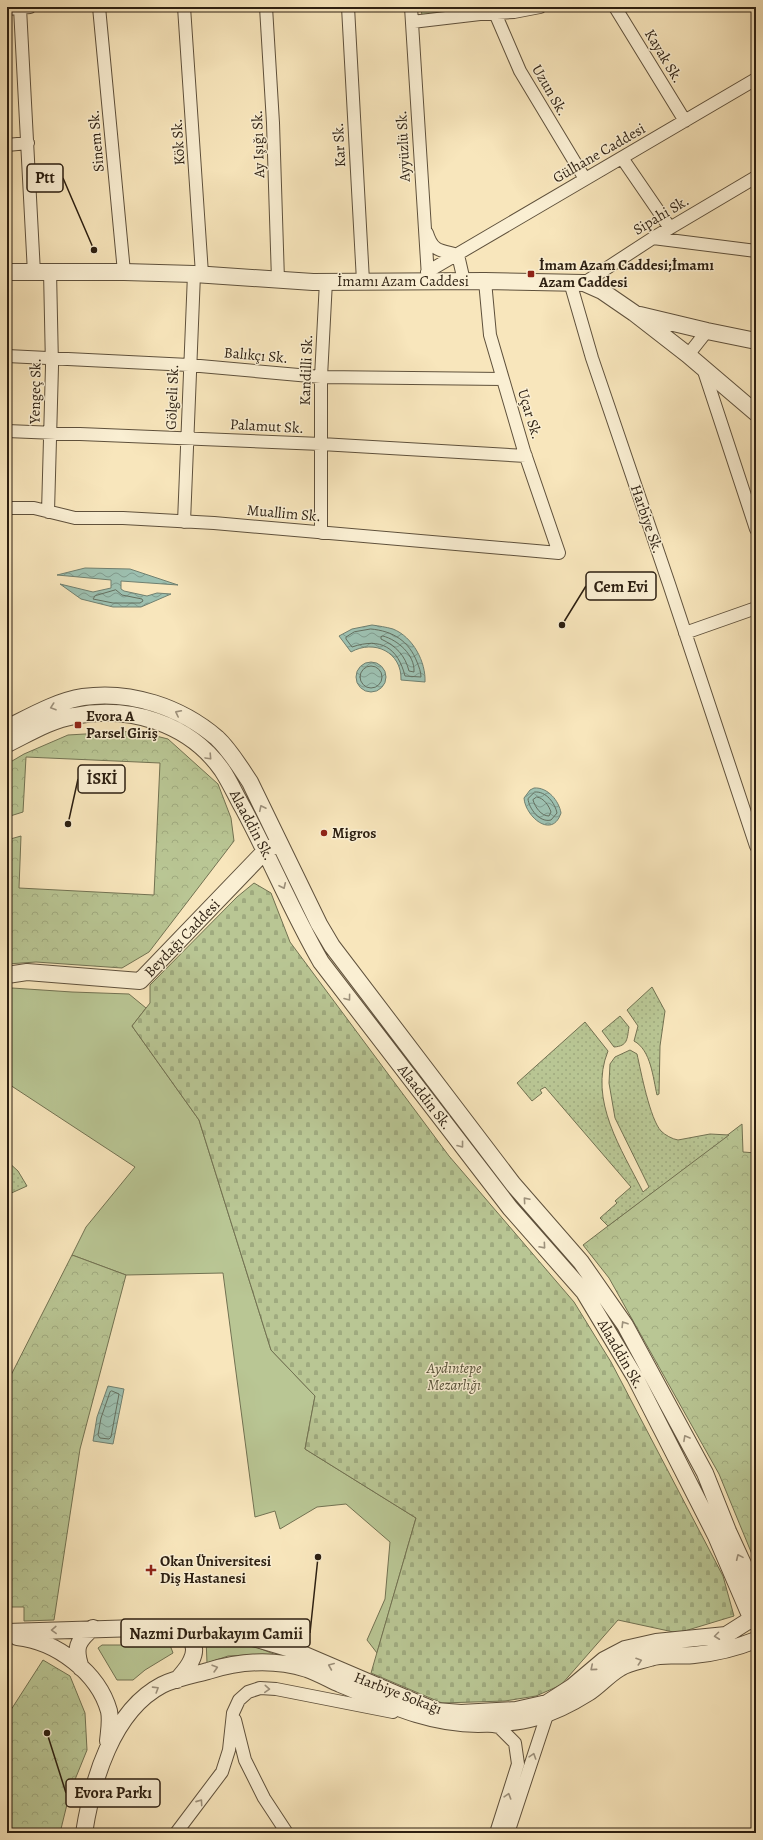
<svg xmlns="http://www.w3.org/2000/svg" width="763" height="1840" viewBox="0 0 763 1840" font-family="Alegreya,serif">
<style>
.grass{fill:#b9c694;stroke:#727252}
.forest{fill:url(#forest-crowns);stroke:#727252}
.cemetery{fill:url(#cemetery-stones);stroke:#727252}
.garden{fill:url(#garden-dots);stroke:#727252}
.water{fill:url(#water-waves);stroke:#708070}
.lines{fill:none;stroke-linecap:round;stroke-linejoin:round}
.shore{stroke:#647060;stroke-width:1}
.minor-casing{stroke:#5f513c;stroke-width:14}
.tertiary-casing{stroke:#5f513c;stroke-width:18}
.minor{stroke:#faefd3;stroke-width:12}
.tertiary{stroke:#faefd3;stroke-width:16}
.oneway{stroke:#9d917c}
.poi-dot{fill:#8f2418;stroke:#faefd3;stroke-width:1.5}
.labels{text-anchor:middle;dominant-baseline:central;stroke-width:3;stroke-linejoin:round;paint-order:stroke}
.street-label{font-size:15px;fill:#2c1f11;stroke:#faefd3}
.poi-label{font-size:15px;font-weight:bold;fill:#2c1f11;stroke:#faefd3;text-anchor:start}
.park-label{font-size:15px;font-style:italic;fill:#565138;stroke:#faefd3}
.leader{fill:none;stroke:#2c1f11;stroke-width:1.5}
.callout-dot{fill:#2c1f11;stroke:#faefd3;stroke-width:1.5}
.callout{fill:#faefd3;stroke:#2c1f11;stroke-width:1.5}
.callout-label{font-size:16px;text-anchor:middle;font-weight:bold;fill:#2c1f11}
</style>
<defs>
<pattern id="forest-crowns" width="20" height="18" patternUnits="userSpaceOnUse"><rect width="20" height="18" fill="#b9c694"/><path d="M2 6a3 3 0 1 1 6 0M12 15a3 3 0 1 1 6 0" fill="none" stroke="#9faa7f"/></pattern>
<pattern id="cemetery-stones" width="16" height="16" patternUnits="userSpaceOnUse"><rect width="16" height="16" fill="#b9c694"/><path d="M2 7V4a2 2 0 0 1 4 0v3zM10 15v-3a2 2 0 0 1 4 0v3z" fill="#9faa7f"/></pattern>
<pattern id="garden-dots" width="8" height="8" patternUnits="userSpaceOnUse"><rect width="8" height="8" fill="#b9c694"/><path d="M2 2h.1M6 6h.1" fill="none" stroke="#9faa7f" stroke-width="1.8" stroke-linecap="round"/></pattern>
<pattern id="water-waves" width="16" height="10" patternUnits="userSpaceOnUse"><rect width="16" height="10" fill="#9dc0b0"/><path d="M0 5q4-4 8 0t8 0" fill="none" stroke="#809b8e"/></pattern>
</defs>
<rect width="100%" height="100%" fill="#f8e6bc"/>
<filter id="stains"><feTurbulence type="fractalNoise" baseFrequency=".005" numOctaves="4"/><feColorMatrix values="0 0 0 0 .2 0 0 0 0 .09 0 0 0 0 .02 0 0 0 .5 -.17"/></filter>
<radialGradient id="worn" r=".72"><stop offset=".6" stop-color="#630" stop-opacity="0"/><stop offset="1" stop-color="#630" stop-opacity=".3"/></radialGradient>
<path class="grass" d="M12 988 72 992 129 994 146 1008 132 1026 199 1120 271 1350 315 1396 305 1449 416 1518 377 1653 367 1640 385 1599 390 1542 346 1504 317 1507 280 1529 275 1511 255 1517 223 1273 126 1275 72 1255 86 1227 135 1167 7 1083V1002Z
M206 1638 249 1644 286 1659 248 1655 228 1656 207 1663Z
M102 1645H170L173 1653 145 1670 133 1680H117L98 1648Z"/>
<path class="forest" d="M421 7H499L422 16Z
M136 731 168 739 218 784 231 818 234 841 149 952 122 968 36 962 7 964V840L21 836 19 888 154 895 160 763 26 757 23 812 7 817V764L24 754 68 735Z
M742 1124 743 1152 756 1153V1564L719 1474 609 1278 583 1245Z
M72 1255 126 1275 80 1449 54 1620 24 1621V1607H7V1383Z
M43 1660 70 1676 85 1713 87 1750 70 1792 60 1833H7V1716Z"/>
<path class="cemetery" d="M254 883 271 893 290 942 449 1156 574 1302 611 1362 723 1576 734 1616 678 1633 618 1620 561 1685 536 1696 505 1701 442 1703 371 1673 416 1518 305 1449 315 1396 271 1350 199 1120 132 1026 150 1003V985L237 897Z"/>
<path class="garden" d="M652 987 665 1011 660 1046 659 1094 657 1095C653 1078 651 1050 634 1041L638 1026 627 1010Z
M620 1016 629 1027C627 1039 628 1046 614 1047L602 1031Z
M585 1022 608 1051C588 1100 622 1150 643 1192L649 1187 615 1118 609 1083 610 1064 615 1057 630 1050 637 1054C641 1072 650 1119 661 1131 665 1135 672 1139 678 1140L710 1134 729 1135 608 1226 600 1218 617 1203 615 1201 631 1187 545 1087 540 1090 542 1093 532 1101 517 1083Z
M7 1161 18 1171 27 1186 7 1195Z"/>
<path class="water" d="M85 568 130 569 178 585 121 581V589L124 591 147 596 157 593 171 594 141 607H113L81 599 60 584 93 592 111 588V580L57 575Z
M372 625C379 626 386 627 393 629 413 637 426 662 425 682L401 680C402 652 374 639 351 652L339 636 352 629Z
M356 677a15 15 0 1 1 30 0a15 15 0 1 1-30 0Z
M534 788C548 787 559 801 561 813 552 840 525 816 524 798L530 790Z
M108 1386 124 1389 113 1444 93 1441 97 1417Z"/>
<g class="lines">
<path class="shore" d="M116 590 122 595 142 599 143 601 140 603H113L93 599 95 596Z
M371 629C393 631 409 641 417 662 419 667 421 672 421 677L405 676C398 648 381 637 352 647L346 639V637L354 632Z
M383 636C398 640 415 655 414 672L409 671C405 655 396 646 381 639V637Z
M360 677a11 11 0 1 1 22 0a11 11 0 1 1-22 0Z
M535 792C546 791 555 803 557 813L551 820C540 823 529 809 528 799Z
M537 797C544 798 549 806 551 812L549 816C541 816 535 807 533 800Z
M112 1391 119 1394 111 1437 109 1439 100 1438 98 1435 101 1418 110 1392Z"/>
<defs>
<path id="minor" d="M99 7 124 272
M184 7 202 274
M266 7 273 123 278 280
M348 7 363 281
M411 7 428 277
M615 7 685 121
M20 8 34 273
M7 9 30 7
M495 13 520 71 585 179
M412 22 480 14 514 12 540 7
M7 145 28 143
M622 158 670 228
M427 233C433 252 440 250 458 255L464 281
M653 238 756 251
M427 272 756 79
M570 282 592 358 669 584 756 846
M584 283 653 238 756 177
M688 355 707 331
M7 356 189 365 321 377 503 379
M703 368 756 529
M7 431 321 444 526 456
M7 508H34L75 518H123L214 523 559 553 524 451 490 335 485 281
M48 512 52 366 50 271
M184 522 194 274
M321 533V377L326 281
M685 633 756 608
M235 1720 245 1760 264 1798 287 1833
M488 1725 499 1727 515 1743 518 1764 496 1833
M176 1833 222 1772 229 1750 233 1713 239 1700 248 1692 260 1688 276 1689 393 1712
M508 1833 547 1715"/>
<path id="tertiary" d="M7 272H124L194 274 313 282 485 281 584 283 602 291 634 313 688 355 756 413
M640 315 707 331 756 341
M7 728C31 716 57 701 83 697 130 690 181 707 217 738 230 750 240 767 250 782L319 924 332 946 513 1184 581 1262 625 1325 705 1473 728 1531 756 1592
M7 744C28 734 50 720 74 716 129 705 189 723 222 770 230 782 236 796 243 808 270 858 292 912 321 962L510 1208 584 1292 635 1377 716 1536 752 1620 756 1623
M7 975 27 972 140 981 266 850 274 846
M175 1630C190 1632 199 1646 191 1661 188 1668 182 1674 177 1680
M7 1632 138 1628 173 1630H215L236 1633 291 1649 436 1711 461 1713 516 1710 547 1703 572 1687 604 1660 625 1649 656 1642 726 1635 756 1616
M17 1637C56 1641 98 1672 109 1711 111 1721 109 1731 108 1741
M81 1668C74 1648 77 1641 93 1628
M84 1833C92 1782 112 1711 162 1685 176 1678 193 1675 208 1671 240 1661 275 1659 307 1669 318 1673 329 1679 340 1684 386 1703 427 1724 478 1724 522 1724 550 1717 588 1693 599 1686 608 1675 620 1668 628 1663 640 1661 650 1658 663 1653 680 1657 694 1655 716 1653 736 1648 756 1640"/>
</defs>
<use href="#minor" class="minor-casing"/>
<use href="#tertiary" class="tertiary-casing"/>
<use href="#minor" class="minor"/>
<use href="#tertiary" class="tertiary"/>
</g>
<defs><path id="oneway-chevron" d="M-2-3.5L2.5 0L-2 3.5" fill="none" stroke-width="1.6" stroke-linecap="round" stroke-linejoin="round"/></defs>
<g class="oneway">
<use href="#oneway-chevron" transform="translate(53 707) rotate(161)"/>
<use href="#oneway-chevron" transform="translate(178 713) rotate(-153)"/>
<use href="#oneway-chevron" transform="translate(209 757) rotate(47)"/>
<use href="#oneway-chevron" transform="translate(262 808) rotate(-116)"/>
<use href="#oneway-chevron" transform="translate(283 886) rotate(65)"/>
<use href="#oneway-chevron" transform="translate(348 998) rotate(53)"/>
<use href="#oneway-chevron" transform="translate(461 1145) rotate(52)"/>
<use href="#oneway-chevron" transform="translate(526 1200) rotate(-131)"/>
<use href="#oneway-chevron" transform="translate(543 1246) rotate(49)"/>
<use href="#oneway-chevron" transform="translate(624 1324) rotate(-122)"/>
<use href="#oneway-chevron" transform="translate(686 1438) rotate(-119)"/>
<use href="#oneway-chevron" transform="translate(739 1557) rotate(-114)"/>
<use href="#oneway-chevron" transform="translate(54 1630) rotate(178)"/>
<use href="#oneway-chevron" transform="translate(717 1636) rotate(173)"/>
<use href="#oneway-chevron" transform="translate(639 1661) rotate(-19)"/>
<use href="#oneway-chevron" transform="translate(331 1666) rotate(-157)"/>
<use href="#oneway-chevron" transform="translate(215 1668) rotate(-16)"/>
<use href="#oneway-chevron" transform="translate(593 1668) rotate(140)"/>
<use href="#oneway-chevron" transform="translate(156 1689) rotate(-32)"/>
<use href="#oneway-chevron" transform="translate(267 1689) rotate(4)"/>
<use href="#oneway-chevron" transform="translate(533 1756) rotate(-72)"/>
<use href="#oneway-chevron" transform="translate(508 1796) rotate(-73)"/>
<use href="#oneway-chevron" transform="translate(200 1802) rotate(-55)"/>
</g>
<g class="poi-dot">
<rect x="527" y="270" width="8" height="8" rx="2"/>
<rect x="74" y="721" width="8" height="8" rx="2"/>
<circle cx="324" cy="833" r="4"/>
<path d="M149 1564h4v4h4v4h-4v4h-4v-4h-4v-4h4z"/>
</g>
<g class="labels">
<g class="street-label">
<text transform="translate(664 56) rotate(59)">Kayak Sk.</text>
<text transform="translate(550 90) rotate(60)">Uzun Sk.</text>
<text transform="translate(96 141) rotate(-95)">Sinem Sk.</text>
<text transform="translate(178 142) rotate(-94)">Kök Sk.</text>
<text transform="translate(258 144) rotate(-92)">Ay Işığı Sk.</text>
<text transform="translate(339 145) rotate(-93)">Kar Sk.</text>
<text transform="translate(403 146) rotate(-93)">Ayyüzlü Sk.</text>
<text transform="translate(599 153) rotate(-30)">Gülhane Caddesi</text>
<text transform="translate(661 215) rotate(-31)">Sipahi Sk.</text>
<text x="403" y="281">İmamı Azam Caddesi</text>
<text transform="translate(256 355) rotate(5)">Balıkçı Sk.</text>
<text transform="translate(306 370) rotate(-88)">Kandilli Sk.</text>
<text transform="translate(35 391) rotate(-89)">Yengeç Sk.</text>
<text transform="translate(172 397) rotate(-88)">Gölgeli Sk.</text>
<text transform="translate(530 414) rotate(73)">Uçar Sk.</text>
<text transform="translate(267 426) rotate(3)">Palamut Sk.</text>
<text transform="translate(284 513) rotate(5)">Muallim Sk.</text>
<text transform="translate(647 519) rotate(71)">Harbiye Sk.</text>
<text transform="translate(252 825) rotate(62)">Alaaddin Sk.</text>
<text transform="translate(182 938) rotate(-46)">Beydağı Caddesi</text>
<text transform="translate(425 1097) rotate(52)">Alaaddin Sk.</text>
<text transform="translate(621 1354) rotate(60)">Alaaddin Sk.</text>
<text transform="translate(398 1693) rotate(21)">Harbiye Sokağı</text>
</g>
<g class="poi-label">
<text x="539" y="265">İmam Azam Caddesi;İmamı<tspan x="539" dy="17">Azam Caddesi</tspan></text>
<text x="86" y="716">Evora A<tspan x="86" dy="17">Parsel Giriş</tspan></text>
<text x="332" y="833">Migros</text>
<text x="160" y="1561">Okan Üniversitesi<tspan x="160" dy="17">Diş Hastanesi</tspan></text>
</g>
<g class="park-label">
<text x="454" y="1368">Aydıntepe<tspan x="454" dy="17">Mezarlığı</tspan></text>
</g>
</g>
<path class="leader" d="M94 250L63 178M562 625L586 586M68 824L78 779M318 1557L310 1633M47 1733L66 1793"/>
<g class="callout-dot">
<circle cx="94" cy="250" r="4"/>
<circle cx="562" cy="625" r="4"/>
<circle cx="68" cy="824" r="4"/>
<circle cx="318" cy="1557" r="4"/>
<circle cx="47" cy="1733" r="4"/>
</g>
<g class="callout">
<rect x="27" y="164" width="36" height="28" rx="4"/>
<rect x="586" y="572" width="70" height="28" rx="4"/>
<rect x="78" y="765" width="47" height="28" rx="4"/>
<rect x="121" y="1619" width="189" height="28" rx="4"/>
<rect x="66" y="1779" width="94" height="28" rx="4"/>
</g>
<g class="callout-label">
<text x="45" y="183">Ptt</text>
<text x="621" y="592">Cem Evi</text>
<text x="102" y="784">İSKİ</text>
<text x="216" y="1639">Nazmi Durbakayım Camii</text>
<text x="113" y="1798">Evora Parkı</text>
</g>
<rect width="763" height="1840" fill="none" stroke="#f8e6bc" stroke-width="24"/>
<rect x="8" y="8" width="747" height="1824" fill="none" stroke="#2c1f11" stroke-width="2"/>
<rect x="12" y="12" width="739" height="1816" fill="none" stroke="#2c1f11"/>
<rect width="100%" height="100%" filter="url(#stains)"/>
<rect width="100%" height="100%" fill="url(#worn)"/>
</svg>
